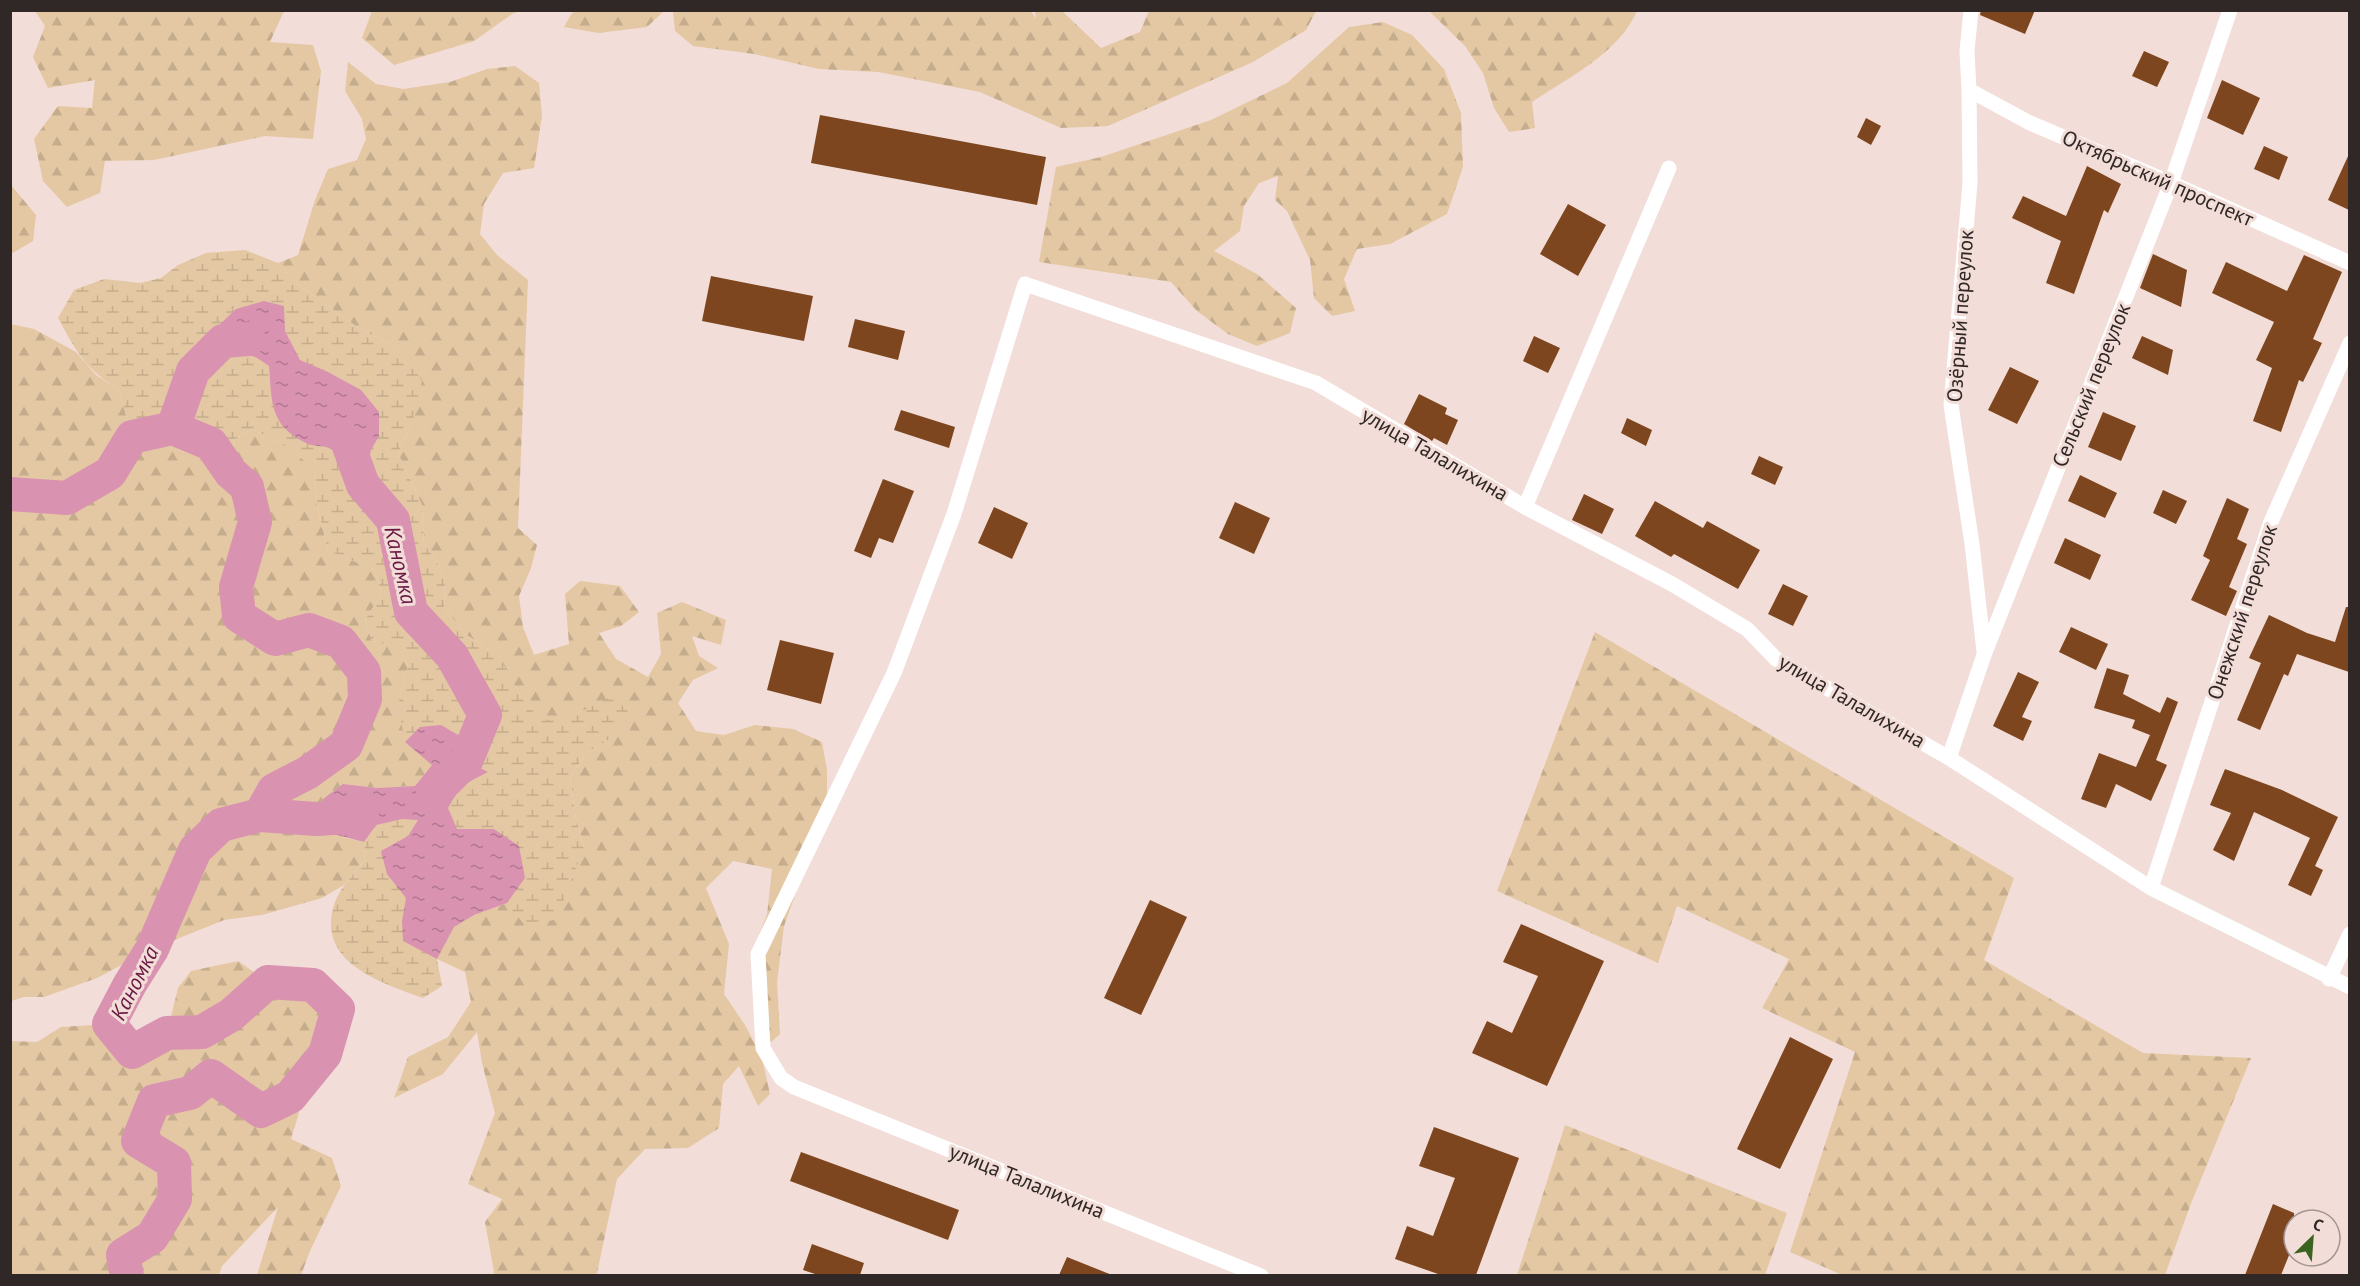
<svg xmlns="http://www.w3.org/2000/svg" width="2360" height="1286" viewBox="0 0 2360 1286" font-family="'PT Sans',sans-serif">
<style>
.forest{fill:url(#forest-firs)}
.wetland{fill:url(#wetland-marsh)}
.water{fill:url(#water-ripples)}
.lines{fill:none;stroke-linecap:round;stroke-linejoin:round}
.river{stroke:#d992b0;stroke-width:34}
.building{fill:#7d461e}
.street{stroke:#fff;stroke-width:15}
.labels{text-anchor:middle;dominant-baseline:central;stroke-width:6;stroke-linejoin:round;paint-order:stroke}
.street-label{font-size:21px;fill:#302826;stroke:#f2ddd8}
.water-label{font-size:22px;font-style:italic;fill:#6a1944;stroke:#f2ddd8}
</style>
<defs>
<pattern id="forest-firs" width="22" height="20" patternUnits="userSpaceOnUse" patternTransform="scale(1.5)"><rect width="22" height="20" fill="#e4c8a3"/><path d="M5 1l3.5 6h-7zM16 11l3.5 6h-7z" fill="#c4ac8c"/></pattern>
<pattern id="wetland-marsh" width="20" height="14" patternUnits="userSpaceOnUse" patternTransform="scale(1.5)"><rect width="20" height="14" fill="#e4c8a3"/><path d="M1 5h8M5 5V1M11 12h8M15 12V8" fill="none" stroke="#c4ac8c"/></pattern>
<pattern id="water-ripples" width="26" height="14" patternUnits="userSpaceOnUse" patternTransform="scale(1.5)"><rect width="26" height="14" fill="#d992b0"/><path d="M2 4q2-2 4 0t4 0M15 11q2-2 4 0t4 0" fill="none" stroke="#b0778f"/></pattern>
</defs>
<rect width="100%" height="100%" fill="#f2ddd8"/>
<path class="forest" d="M35 11H284L270 42 313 45 321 71 313 139 265 136 154 160 105 161 100 193 67 207 43 181 34 139 58 106 92 108 95 80 48 88 33 57 45 26Z
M372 11V10L520 11 512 14 474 41 394 65 362 38Z
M578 11V10L664 11 647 27 598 33 564 27 572 13Z
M1031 11 1036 19 1035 11H1062L1101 48 1140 32 1149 11H1316L1306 30 1253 62 1108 126 1061 128 980 92 878 72 819 69 754 54 693 46 675 31 673 11Z
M1429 11H1637C1618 54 1569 77 1532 102L1535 128 1509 132 1494 108 1483 73 1465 46Z
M1383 22 1412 35 1444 69 1461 113 1463 167 1447 214 1390 244 1357 249 1344 279 1355 311 1332 316 1314 298 1310 260 1287 211 1275 200 1278 176 1259 183 1244 206 1240 231 1214 251 1257 274 1296 308 1290 333 1257 346 1228 334 1197 311 1171 282 1039 262 1056 167 1101 157 1211 120 1287 83 1349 27Z
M348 62 376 84 403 89 450 82 487 69 515 66 539 83 542 116 534 168 503 173 484 204 480 234 497 255 528 280 518 528 537 545 531 568 519 596 523 627 534 655 569 644 565 594 580 581 620 586 639 612 621 626 599 633 616 659 648 677 661 654 657 613 682 602 726 620 721 645 692 636 699 656 718 668 693 680 678 703 696 731 724 735 755 725 793 729 822 742 827 770V806L784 926 777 982 780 1034 771 1042 755 1004 754 947 767 915 772 869 733 861 706 888 729 944 724 994 745 1025 762 1058 770 1094 758 1106 739 1066 723 1084 719 1128 688 1148 645 1149 617 1179 597 1273 593 1275H493L494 1272 485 1222 502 1199 468 1184 495 1113 482 1063 477 1032 443 1074 394 1098 408 1057 448 1037 471 1002 465 972 437 959 454 927 474 915 507 903 584 847 576 819 570 777 587 752 608 740 613 697 578 713 541 722 519 694 498 655 465 634 444 607 445 575 424 543 422 505 398 453 412 423 403 351 357 327 301 287 278 263 298 255 315 200 328 169 357 160 366 139 362 119 345 91Z
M11 185 36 215 33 241 11 254Z
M10 324 34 329 76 352 96 375 119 390 132 437 140 450 163 446 203 457 230 472 234 440 251 429 284 444 314 468 317 504 328 551 374 569 382 593 365 620 372 641 400 646 408 665 398 706 432 765 415 786 377 788 343 784 342 837 364 842 365 860 344 885 322 898 262 915 224 920 152 949 97 978 44 997H24L11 1001Z
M1595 632 2014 878 1984 960 2143 1053 2251 1058 2190 1206 2165 1275H1842L1790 1252 1855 1052 1762 1008 1789 959 1677 906 1658 963 1497 891Z
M238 961 268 982 313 985 338 1009 325 1054 290 1097 299 1113 291 1139 332 1158 341 1186 310 1251 301 1275H257L278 1207 222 1266 219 1275H11V1041L37 1042 61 1027 109 1024 132 1052 167 1033 178 988 191 971Z
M1565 1125 1787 1213 1765 1275H1517Z"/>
<path class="wetland" d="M245 250 278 263 301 287 357 327 403 351 422 381 412 423 398 453 422 505 424 543 445 575 444 607 465 634 498 655 519 694 541 721 578 713 613 696 628 711 608 740 587 752 570 777 576 819 584 847 556 920 523 923 506 903 474 915 454 927 437 959 442 986 423 998C380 982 314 962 335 902 341 886 355 873 365 860L364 842 322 831 316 819 323 799 343 784 377 788 415 786 432 765 405 742 398 706 408 665 400 647 372 641 365 620 382 593 374 569 328 551 317 504 314 469 284 444 251 429 234 440 231 473 203 457 163 446 140 450 132 437 119 390C85 368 77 353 58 318L74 290 104 279 140 283 161 278 178 265 206 253Z"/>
<path class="water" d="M264 301 284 306 285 331 300 360 328 372 361 390 379 412V436L371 450 363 485C354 472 344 455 329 448 322 445 313 447 306 443 269 425 272 402 269 366 246 349 236 349 209 356L213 331 236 309Z
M441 725 460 736 466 761 488 772 461 786 448 808 457 829H494L519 846 525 878 507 903 474 915 454 927 437 959 403 941 402 921 406 898 387 874 381 851 408 836 418 820 402 819 376 825 364 842 322 831 316 819 323 799 343 784 377 788 415 786 432 765 405 742 420 727Z"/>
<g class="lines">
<path class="river" d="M173 428 193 371 223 341 249 339
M347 441 363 485 393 520 411 612 452 656 485 715 466 761 433 794
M10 494 67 498 110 473 132 437 173 428 211 444 231 473 247 487 255 522 236 587 239 616 275 639 309 630 341 642 364 672 365 699 346 745 307 773 274 790 260 815 221 825 195 850 152 949 130 984 109 1024 132 1052 167 1033 202 1032 231 1015 268 982 313 985 338 1009 325 1054 290 1097 261 1111 211 1076 190 1093 154 1101 138 1141 174 1163 175 1199 152 1237 123 1255 127 1276
M260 815 316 819 362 816"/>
</g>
<path class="building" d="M1981 10H2035L2025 34 1980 15Z
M2144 51 2169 62 2157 87 2132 76Z
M2222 80 2260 98 2243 135 2207 118Z
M820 115 1046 157 1037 205 811 163Z
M1866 118 1881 126 1871 145 1857 137Z
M2264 146 2288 157 2279 180 2254 169Z
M2349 154V210L2328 200Z
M2087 166 2121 184 2108 213 2104 210 2074 294 2046 283 2061 241 2012 218 2023 196 2066 216Z
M1568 204 1606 225 1578 276 1540 254Z
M2153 254 2187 270 2181 307 2140 288Z
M2304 255 2342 272 2313 339 2322 343 2303 382 2299 380 2281 432 2253 421 2272 368 2256 360 2274 322 2212 293 2226 262 2287 291Z
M711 276 813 296 804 341 702 321Z
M855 319 905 331 898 360 848 347Z
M1534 336 1560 348 1548 373 1523 361Z
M2142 336 2173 350 2168 375 2132 358Z
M2010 367 2039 381 2017 424 1988 410Z
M1419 394 1447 408 1445 414 1458 420 1447 445 1434 438 1432 441 1404 424Z
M901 410 955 427 949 448 894 430Z
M2103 412 2136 426 2121 461 2088 447Z
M1627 418 1652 430 1646 446 1621 433Z
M1759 456 1783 467 1775 485 1751 474Z
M2080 475 2117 493 2105 518 2068 501Z
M883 479 914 491 893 543 879 538 871 558 854 551Z
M2163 490 2187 501 2176 524 2153 513Z
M1584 494 1614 509 1602 534 1572 520Z
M2227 498 2249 509 2237 539 2247 544 2229 587 2237 591 2226 616 2191 600 2210 560 2203 556Z
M1655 501 1703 528 1707 521 1760 550 1738 589 1674 554 1671 557 1635 536Z
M1235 502 1270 518 1254 554 1219 538Z
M994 507 1028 523 1012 559 978 543Z
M2065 538 2101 555 2090 580 2054 563Z
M1783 584 1808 596 1793 626 1768 614Z
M2346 607H2349V672L2297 654 2288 676 2284 674 2260 730 2237 720 2261 663 2249 658 2269 615 2307 633 2335 642Z
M2071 627 2108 644 2096 670 2059 652Z
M780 640 834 653 821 704 767 690Z
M2107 668 2129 675 2123 694 2160 713 2167 697 2178 702 2156 760 2167 765 2151 801 2116 784 2106 808 2081 799 2099 753 2136 767 2150 735 2132 728 2135 720 2094 708Z
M2018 672 2039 682 2022 717 2032 721 2023 741 1993 726Z
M2225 769 2282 790 2338 817 2315 866 2323 870 2311 896 2288 885 2310 838 2254 812 2234 861 2213 850 2231 813 2210 805Z
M1150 900 1187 917 1141 1015 1104 998Z
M1521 924 1604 961 1547 1086 1472 1053 1487 1021 1512 1033 1538 976 1503 962Z
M1790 1037 1833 1059 1780 1169 1737 1149Z
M1434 1127 1519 1158 1476 1275H1441L1395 1259 1407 1226 1433 1236 1455 1178 1419 1166Z
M801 1152 959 1210 948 1240 790 1181Z
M2273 1204 2294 1213V1243L2281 1275H2245Z
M812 1244 864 1263 860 1275H818L803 1270Z
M1067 1257 1112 1275H1059Z"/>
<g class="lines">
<path class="street" d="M1971 10 1967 51 1969 90 1970 183 1951 405 1972 544 1984 652
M1969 90 2030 123 2171 183 2350 263
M1525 507 1669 168
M1949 758 1984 655 2171 183 2230 10
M2151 888 2270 524 2350 343
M2329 979 2350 934
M1261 1276 794 1087 781 1078 763 1048 758 954 894 673 954 514 1025 284 1316 383 1525 507 1672 584 1747 629 1776 659 1949 758 2151 888 2350 987"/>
</g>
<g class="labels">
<g class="street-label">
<text transform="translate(2158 178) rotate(24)">Октябрьский проспект</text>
<text transform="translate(1960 316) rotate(-86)">Озёрный переулок</text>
<text transform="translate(2091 385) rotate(-68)">Сельский переулок</text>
<text transform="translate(1435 454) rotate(30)">улица Талалихина</text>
<text transform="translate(2242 612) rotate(-72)">Онежский переулок</text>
<text transform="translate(1852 701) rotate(30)">улица Талалихина</text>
<text transform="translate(1027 1181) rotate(22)">улица Талалихина</text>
</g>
<g class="water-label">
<text transform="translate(401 565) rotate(77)">Каномка</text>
<text transform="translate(134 983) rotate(-63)">Каномка</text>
</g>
</g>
<rect width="2360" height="1286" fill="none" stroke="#302826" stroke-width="24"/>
<g transform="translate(2312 1238) rotate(25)"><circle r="28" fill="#f2ddd8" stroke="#a49591" stroke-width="1.5"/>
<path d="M0-4.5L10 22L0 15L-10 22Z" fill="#3a631f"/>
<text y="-9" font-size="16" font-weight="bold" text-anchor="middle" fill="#302826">С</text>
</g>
</svg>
